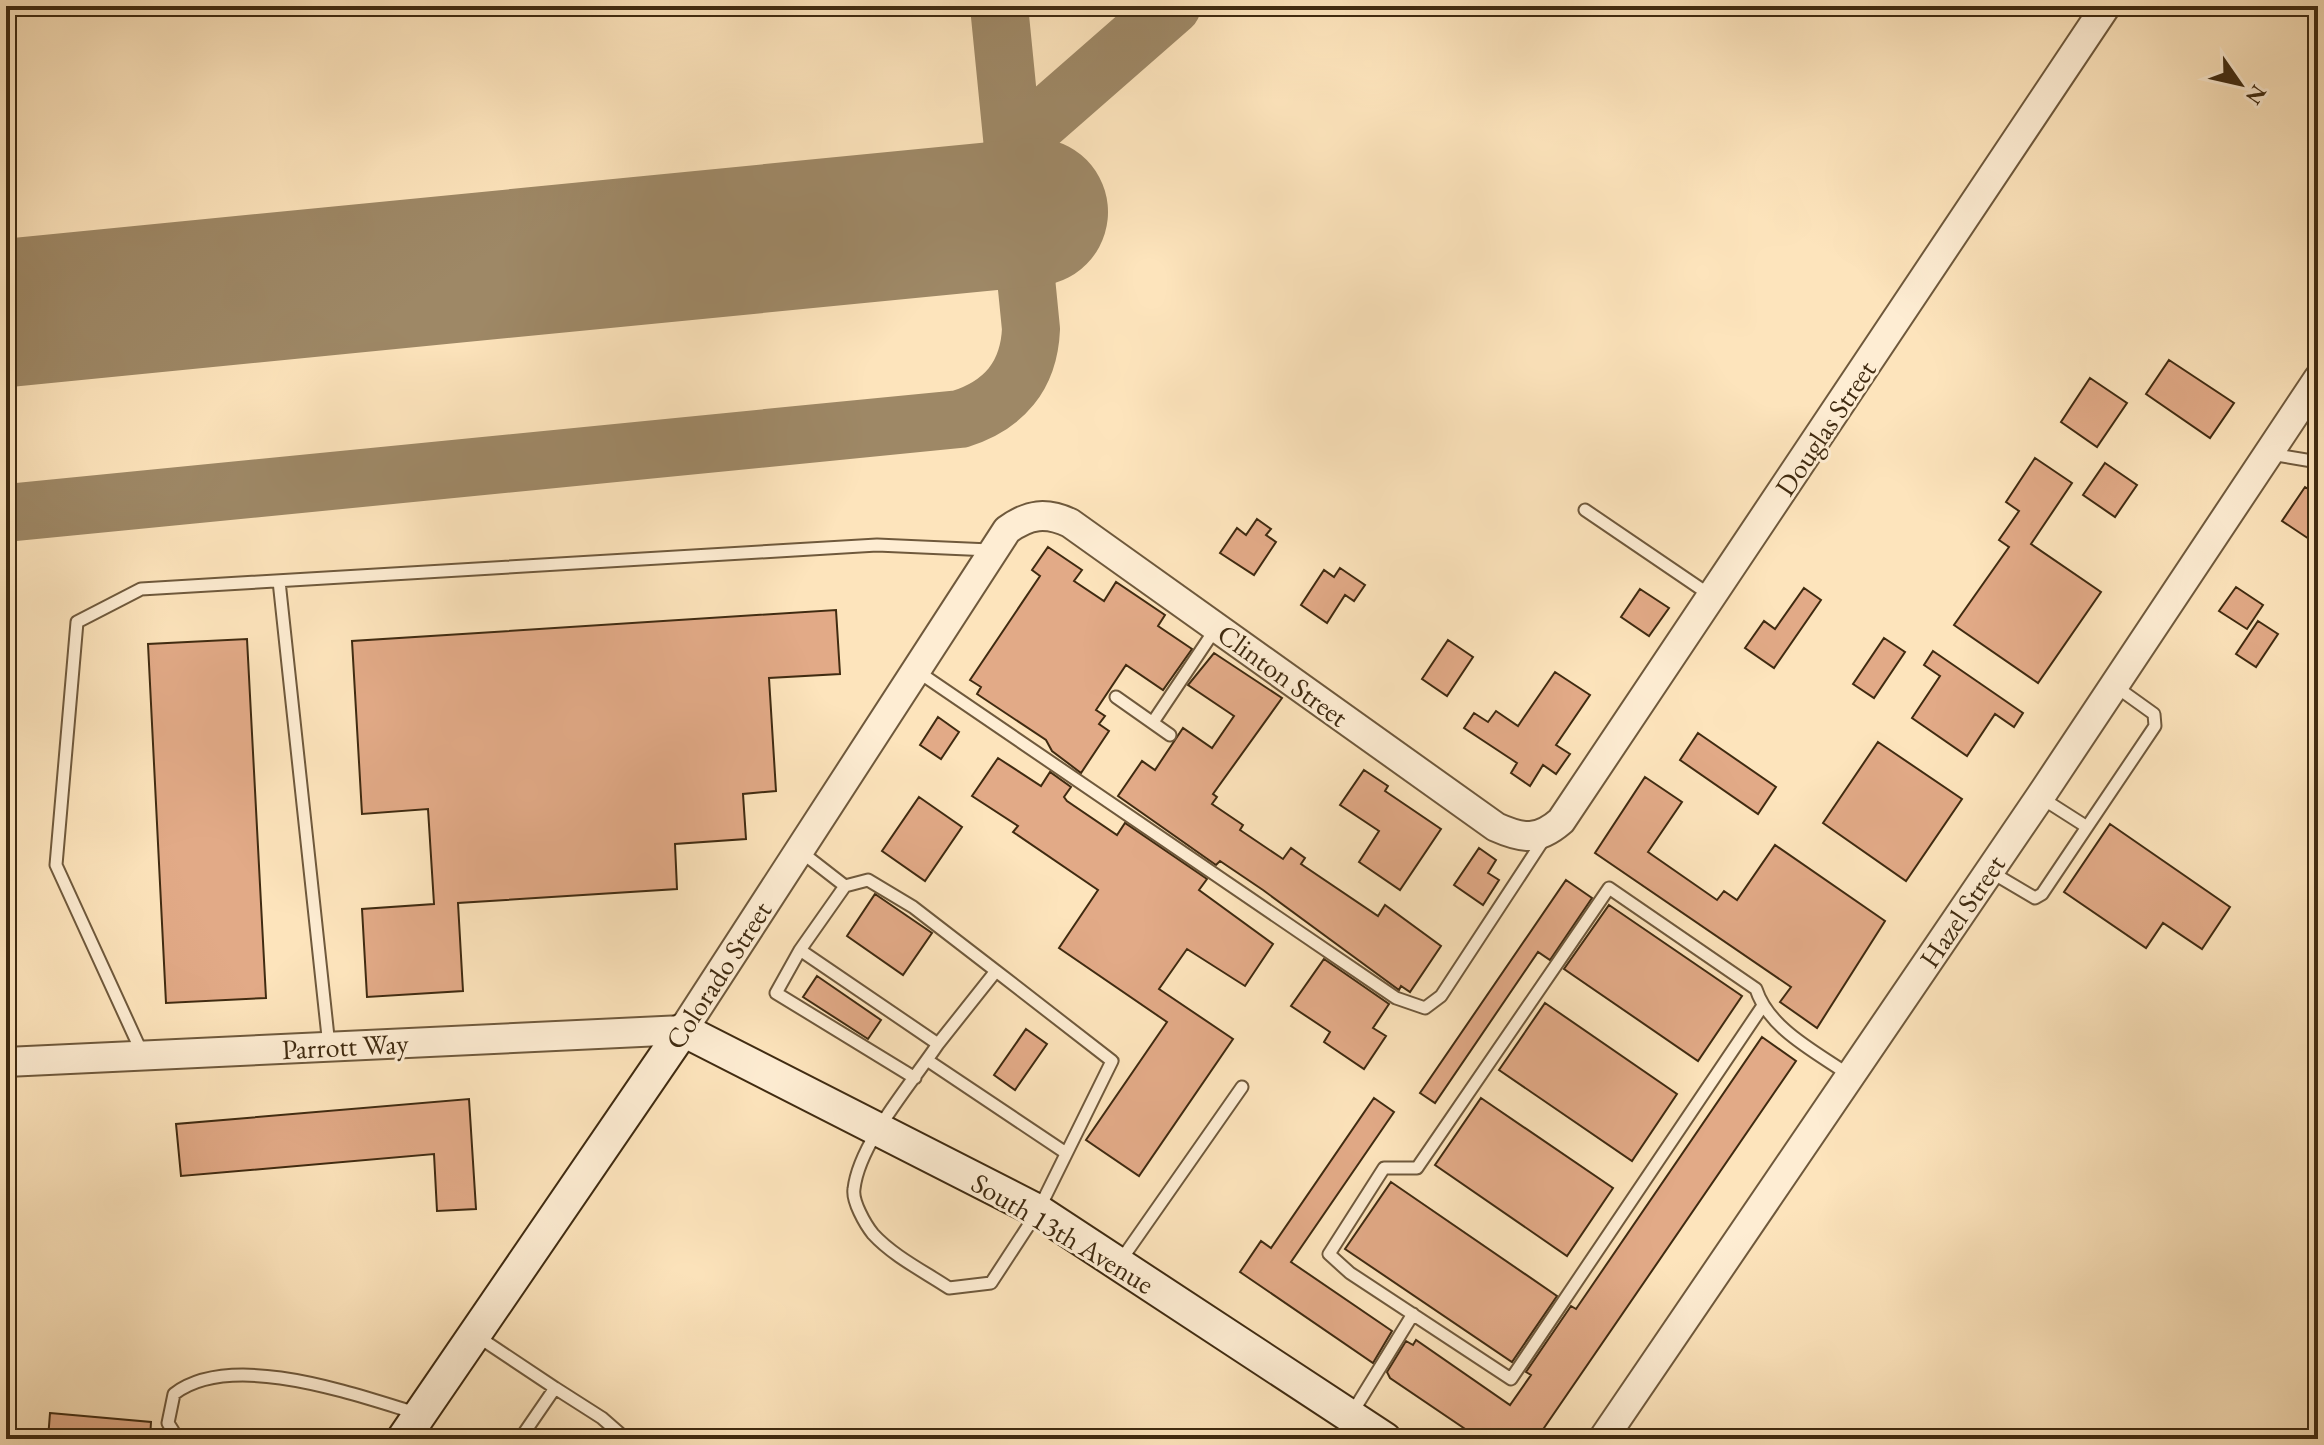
<svg xmlns="http://www.w3.org/2000/svg" width="2324" height="1445" viewBox="0 0 2324 1445" font-family="'EB Garamond',serif">
<style>
.lines{fill:none;stroke-linecap:round;stroke-linejoin:round}
.taxiway{stroke:#9e8866;stroke-width:58}
.runway{stroke:#9e8866;stroke-width:148}
.building{fill:#e2aa87;stroke:#402b11;stroke-width:2}
.service-casing{stroke:#6f593c;stroke-width:15}
.tertiary-casing{stroke:#6f593c;stroke-width:32}
.secondary-casing{stroke:#402b11;stroke-width:36}
.service{stroke:#feedd3;stroke-width:11}
.tertiary{stroke:#feedd3;stroke-width:28}
.secondary{stroke:#feedd3;stroke-width:32}
.labels{text-anchor:middle;dominant-baseline:central;stroke-width:6;stroke-linejoin:round;paint-order:stroke}
.street-label{font-size:28px;fill:#402b11;stroke:#feedd3}
</style>
<rect width="100%" height="100%" fill="#fde4bc"/>
<filter id="stains"><feTurbulence type="fractalNoise" baseFrequency=".0025" numOctaves="4"/><feColorMatrix values="0 0 0 0 .2 0 0 0 0 .09 0 0 0 0 .02 0 0 0 .5 -.17"/></filter>
<radialGradient id="worn" r=".72"><stop offset=".6" stop-color="#630" stop-opacity="0"/><stop offset="1" stop-color="#630" stop-opacity=".3"/></radialGradient>
<g class="lines">
<path class="taxiway" d="M1012 146 1172 6
M6 513 960 419C1004 405 1029 376 1031 329L999 6"/>
<path class="runway" d="M6 313 1034 212"/>
</g>
<path class="building" d="M2169 360 2234 403 2210 438 2146 394Z
M2090 378 2127 403 2097 447 2061 422Z
M2035 458 2072 483 2031 544 2101 592 2038 683 1954 625 2009 547 1999 540 2019 511 2006 502Z
M2105 463 2137 485 2115 517 2083 495Z
M2305 487 2318 495V545L2282 521Z
M1257 519 1271 529 1266 535 1276 542 1254 575 1220 553 1237 528 1246 535Z
M1048 547 1082 570 1074 581 1104 601 1116 582 1165 615 1158 626 1192 649 1163 690 1126 665 1096 710 1105 716 1099 724 1109 731 1081 773 1052 751 1046 740 977 694 981 687 970 680 1040 576 1032 570Z
M1340 568 1365 585 1354 601 1345 595 1327 623 1301 605 1324 570 1334 577Z
M2236 587 2263 605 2247 629 2219 611Z
M1804 588 1821 600 1774 668 1745 648 1764 621 1775 629Z
M1640 589 1669 608 1649 636 1621 617Z
M836 610 840 674 769 678 776 791 743 794 746 839 675 844 677 889 458 903 463 991 367 997 362 909 434 904 428 809 362 814 352 641Z
M2258 621 2278 634 2256 667 2236 654Z
M1884 638 1905 652 1874 698 1853 684Z
M247 639 266 998 166 1003 148 644Z
M1448 640 1473 657 1447 696 1422 679Z
M1933 651 2023 713 2014 727 1995 714 1967 756 1912 718 1940 676 1924 665Z
M1214 653 1282 698 1213 794 1217 797 1212 804 1243 825 1240 830 1283 859 1291 848 1305 858 1301 864 1378 916 1385 905 1441 946 1410 992 1401 986 1399 990 1263 890 1220 861 1216 865 1118 796 1142 761 1155 770 1183 728 1212 748 1234 716 1188 685Z
M1555 672 1590 695 1556 745 1570 754 1556 774 1543 765 1530 786 1511 773 1517 763 1464 728 1474 713 1488 722 1496 711 1518 726Z
M938 717 959 732 941 759 920 745Z
M1698 733 1776 787 1758 814 1680 760Z
M1878 742 1962 799 1906 881 1823 823Z
M998 758 1041 786 1050 772 1071 787 1064 797 1067 801 1117 835 1125 823 1207 879 1199 890 1273 944 1245 986 1187 949 1159 989 1233 1039 1139 1176 1086 1140 1167 1022 1059 948 1098 890 1013 832 1018 826 972 796Z
M1364 770 1388 786 1385 791 1441 829 1400 890 1359 862 1379 831 1340 805Z
M1645 777 1682 802 1648 852 1717 900 1724 891 1737 900 1775 845 1885 921 1817 1028 1780 1002 1791 987 1595 853Z
M919 797 962 827 925 881 882 851Z
M2110 824 2230 907 2202 949 2163 923 2146 948 2064 892Z
M1479 848 1496 860 1488 873 1499 880 1483 905 1454 885Z
M1566 880 1592 898 1550 960 1538 952 1435 1103 1420 1093Z
M875 894 932 933 903 975 847 936Z
M1609 905 1742 996 1698 1061 1564 969Z
M1324 959 1389 1004 1373 1028 1386 1036 1364 1069 1324 1042 1330 1032 1291 1006Z
M817 976 881 1020 868 1039 803 997Z
M1545 1003 1677 1094 1632 1161 1499 1070Z
M1026 1029 1047 1044 1015 1090 994 1075Z
M1762 1037 1796 1061 1544 1428 1560 1439H1480L1390 1378 1387 1372 1406 1341 1413 1345 1416 1340 1510 1405 1531 1375 1526 1372 1571 1306 1576 1309Z
M1374 1098 1394 1112 1291 1262 1392 1331 1373 1363 1240 1272 1261 1241 1271 1248Z
M1481 1098 1613 1188 1567 1256 1435 1165Z
M469 1099 476 1209 437 1211 434 1154 181 1176 176 1124Z
M1391 1182 1557 1296 1512 1362 1345 1249Z
M50 1413 151 1422 150 1439H48Z"/>
<g class="lines">
<defs>
<path id="service" d="M2271 454 2318 462
M1585 510 1710 595
M279 581 329 1046
M917 671 1396 998 1425 1008 1441 996 1544 839
M1116 697 1170 735
M1153 722 1216 628
M2040 797 2087 827 2155 726 2154 714 2115 686
M800 851 845 886 800 950 938 1044C912 1083 859 1143 854 1189 852 1201 865 1224 873 1234 893 1256 925 1272 949 1288L991 1283 1038 1211 1112 1061 996 971
M1991 872 2035 898 2042 894 2087 827
M845 886 868 880 913 907 996 971 938 1044
M800 950 776 993 915 1078
M1762 1007 1511 1379 1350 1273 1329 1254 1384 1168H1417L1609 888 1756 989C1769 1029 1816 1052 1849 1075
M143 1055 56 865 77 622 141 589 877 545 990 550
M927 1060 1066 1153
M1121 1260 1242 1087
M477 1336 555 1388 520 1439
M555 1388 602 1418 626 1439
M1352 1413 1413 1314
M178 1439 168 1423 174 1394C231 1350 353 1394 416 1413"/>
<path id="tertiary" d="M6 1062 683 1030 1007 530C1029 514 1046 512 1070 523L1496 827C1523 839 1538 841 1561 821L2106 6
M1603 1439 2040 797 2318 379"/>
<path id="secondary" d="M403 1439 683 1030 1038 1211 1385 1439"/>
</defs>
<use href="#service" class="service-casing"/>
<use href="#tertiary" class="tertiary-casing"/>
<use href="#secondary" class="secondary-casing"/>
<use href="#service" class="service"/>
<use href="#tertiary" class="tertiary"/>
<use href="#secondary" class="secondary"/>
</g>
<g class="labels">
<g class="street-label">
<text transform="translate(1825 428) rotate(-56)">Douglas Street</text>
<text transform="translate(1283 675) rotate(36)">Clinton Street</text>
<text transform="translate(1962 911) rotate(-56)">Hazel Street</text>
<text transform="translate(718 975) rotate(-57)">Colorado Street</text>
<text transform="translate(345 1046) rotate(-3)">Parrott Way</text>
<text transform="translate(1063 1233) rotate(31)">South 13th Avenue</text>
</g>
</g>
<rect width="2324" height="1445" fill="none" stroke="#fde4bc" stroke-width="32"/>
<rect x="8" y="8" width="2308" height="1429" fill="none" stroke="#402b11" stroke-width="4"/>
<rect x="16" y="16" width="2292" height="1413" fill="none" stroke="#402b11" stroke-width="2"/>
<g transform="translate(2240 84) rotate(124)" stroke="#feedd3" stroke-width="6" paint-order="stroke">
<path d="M0-6L14 30L0 20L-14 30Z" fill="#402b11"/>
<text y="-12" font-size="22" font-weight="bold" text-anchor="middle" fill="#402b11">N</text>
</g>
<rect width="100%" height="100%" filter="url(#stains)"/>
<rect width="100%" height="100%" fill="url(#worn)"/>
</svg>
